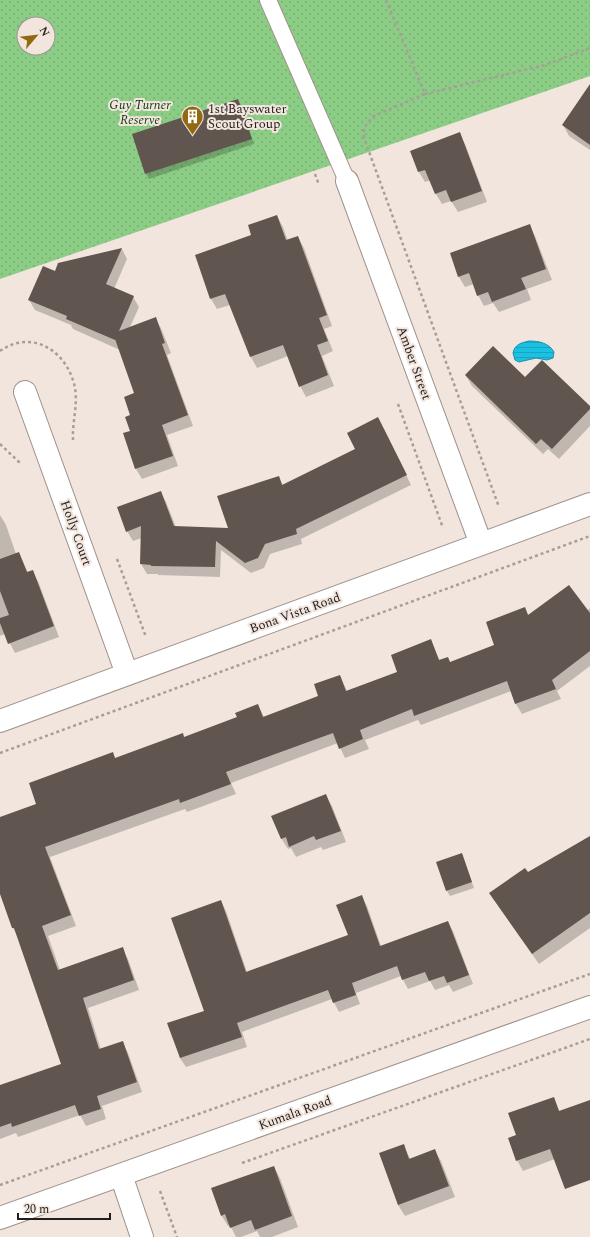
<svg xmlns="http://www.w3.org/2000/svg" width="590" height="1237" viewBox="0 0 590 1237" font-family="Spectral,serif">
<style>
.park{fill:url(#park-dots);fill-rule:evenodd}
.water{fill:url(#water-rules);stroke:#1d90a6}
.shadow{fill:#0003}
.building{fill:#60554f}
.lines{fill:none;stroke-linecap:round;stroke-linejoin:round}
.service-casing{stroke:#9e918b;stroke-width:18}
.minor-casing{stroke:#9e918b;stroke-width:24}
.path{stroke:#a89e98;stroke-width:2.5;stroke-dasharray:3 3;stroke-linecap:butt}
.service{stroke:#fff;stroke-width:16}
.minor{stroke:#fff;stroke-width:22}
.labels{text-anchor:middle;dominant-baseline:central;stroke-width:4;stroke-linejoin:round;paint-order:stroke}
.park-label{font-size:13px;font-style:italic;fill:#0c3e0a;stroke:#f2e5de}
.poi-label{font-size:13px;fill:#221e1b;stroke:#f2e5de;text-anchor:start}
.street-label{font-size:13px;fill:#221e1b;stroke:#f2e5de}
</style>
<defs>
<pattern id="park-dots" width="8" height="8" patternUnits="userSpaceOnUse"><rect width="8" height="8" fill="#8ccd86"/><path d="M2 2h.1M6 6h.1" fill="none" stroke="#78b073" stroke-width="1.8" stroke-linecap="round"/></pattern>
<pattern id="water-rules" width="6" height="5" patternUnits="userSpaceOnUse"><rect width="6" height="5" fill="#1bc1e2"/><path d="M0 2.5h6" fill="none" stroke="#18a5c1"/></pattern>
</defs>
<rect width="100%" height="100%" fill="#f2e5de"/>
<path class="park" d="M0 0H590V76L0 279ZM24 24H48V48H24Z"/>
<path class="water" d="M529 341C539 341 549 343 554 352L553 358 547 360 536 358 519 362 515 360 513 353C515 344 521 343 529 341Z"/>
<path class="shadow" d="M238 100 241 105 254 144 149 179 146 174 133 135Z
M590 115V150L569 136 563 125Z
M459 133 465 144 487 202 458 212 451 201 442 204 436 194 431 180 425 182 419 172Z
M277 216 283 227 288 241 298 237 304 248 332 326 324 329 333 351 322 356 334 386 306 397 300 386 288 356 257 368 251 357 230 305 217 309 211 299 252 236Z
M529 225 535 236 552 280 527 289 531 300 499 312 493 303 484 306 478 295 474 284 465 287 459 277 451 254Z
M122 249 127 259 114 289 133 297 139 307 130 327 155 318 161 328 171 353 167 355 193 426 167 435 178 466 142 479 136 469 124 434 132 431V416L136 393 120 350 73 329 71 325 35 310 29 300 56 272 59 264Z
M466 376 525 379 590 408V426L559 459 548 449 543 454 472 386Z
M384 429 411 485 301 539 302 544 270 554 264 568 251 573 221 550 220 577 158 575V574H147L141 564 142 538 133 541 127 531 160 492 166 502 176 527 229 529 279 477 283 485 356 450Z
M0 515 6 525 16 554 19 553 28 573 32 571 38 581 59 637 15 653 5 634 0 636Z
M524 608 529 616 587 611 590 608V666L557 691 561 699 522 714 516 704 511 691 421 725 418 720 365 740 369 749 345 758 338 743 231 783 236 794 187 812 185 809 50 857 76 926 48 936 60 970 122 949 128 959 139 990 88 1008 101 1050 122 1042 128 1053 142 1092 102 1106 106 1119 86 1126 80 1115 18 1137 16 1133 0 1139V1086L62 1065 19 939 13 928 0 891V821L37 805 112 753 116 759 184 738 238 717 258 705 264 717 320 696 340 676 347 691 398 672 430 641 440 661 450 663 496 646Z
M326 796 332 806 346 842 323 850 321 847 296 857 291 848 288 849 281 838Z
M590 837V928L539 964 497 904 491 894Z
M464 860 474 888 450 896 447 891Z
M362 897 367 906 381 946 448 922 453 931 473 984 453 992 449 985 435 990 430 981 408 989 401 976 356 993 360 1004 339 1012 332 999 242 1032 247 1047 186 1067 180 1058 169 1024 205 1012 221 901 226 911 247 972 349 936Z
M553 1098 560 1112 590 1101V1177L555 1159 523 1171 517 1160 518 1136Z
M403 1145 411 1160 435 1151 441 1161 455 1197 405 1216 398 1205 380 1154Z
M274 1167 280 1178 298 1227 272 1237H260L257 1231 241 1237H236L230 1225 228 1226 221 1215Z"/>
<path class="building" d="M590 84V145L562 125Z
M238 99 252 139 145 174 132 134Z
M460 132 482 191 451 202 446 190 435 194 425 170 418 172 410 151Z
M277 215 286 240 298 236 327 315 319 318 328 341 317 345 328 375 299 387 283 345 250 357 225 294 210 299 195 255 251 235 248 225Z
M530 224 546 269 521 278 526 289 492 302 488 292 477 296 469 273 458 277 450 253Z
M122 248 106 284 134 296 119 331 156 317 165 343 162 344 188 415 162 425 173 456 135 469 123 433 130 431 125 417 130 415 124 397 134 393 115 339V340L66 319 67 316 28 300 43 266 55 271 58 263Z
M493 346 525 377 542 360 590 406V409L552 449 541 439 536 444 465 375Z
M378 417 407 475 296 529 297 534 265 544 258 558 245 563 216 541 215 567 151 566V565L140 564 141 526 126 532 117 507 161 491 174 526 228 528 217 496 279 476 282 485 355 449 347 433Z
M19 552 27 572 33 570 54 626 8 644 0 623V618L9 615 0 591V559Z
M569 585 590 613V651L552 680 556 689 515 704 507 681 414 716 412 709 360 730 363 739 339 749 333 733 226 772 231 784 180 803 179 799 45 847 71 915 42 926 58 970 123 947 134 980 83 998 99 1049 123 1041 137 1082 97 1096 101 1109 79 1116 75 1105 12 1127 11 1123 0 1127V1085L61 1064 14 928H12L0 894V817L36 804 29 783 113 752 115 758 183 733 184 737 237 717 235 713 258 704 263 717 318 696 314 684 340 675 346 691 397 672 391 655 431 639 439 660 448 657 450 662 494 645 486 622 525 607 528 615Z
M326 794 341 831 316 840 314 836 289 847 286 837 281 839 271 816Z
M590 836V913L532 954 489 893 525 868 528 872Z
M462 853 472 882 446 891 436 862Z
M362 895 380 946 448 921 469 975 447 983 444 976 429 981 425 972 402 980 397 966 352 983 356 995 333 1003 328 990 237 1023 242 1037 180 1058 167 1023 204 1011 171 918 221 900 246 972 348 935 336 905Z
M554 1097 559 1111 590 1100V1180L565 1189 550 1149 516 1161 508 1138 516 1135 508 1113Z
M404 1144 409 1159 435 1149 449 1186 398 1205 379 1153Z
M274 1166 292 1216 255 1230 251 1220 230 1228 225 1214 221 1216 211 1188Z"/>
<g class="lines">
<defs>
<path id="service" d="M268 0 347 181"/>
<path id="minor" d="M347 181 481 544
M25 392 127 674
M0 721 590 504
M121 1175 142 1237
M0 1218 590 1007"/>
</defs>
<use href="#service" class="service-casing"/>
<use href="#minor" class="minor-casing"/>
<path class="path" d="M386 0 425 94 374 116C366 124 363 127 364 138L499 507
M425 94 545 65 590 48
M315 174 319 185
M0 351C33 328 68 352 75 388 78 405 72 423 73 440
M398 404 443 528
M0 444 20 463
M117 559 146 637
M0 753 590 536
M242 1163 590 1039
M0 1185 590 974
M160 1191 177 1237"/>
<use href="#service" class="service"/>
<use href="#minor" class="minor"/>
</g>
<defs>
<symbol id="building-pin" viewBox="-11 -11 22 30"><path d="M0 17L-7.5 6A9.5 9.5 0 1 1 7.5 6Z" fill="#926811" stroke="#f2e5de"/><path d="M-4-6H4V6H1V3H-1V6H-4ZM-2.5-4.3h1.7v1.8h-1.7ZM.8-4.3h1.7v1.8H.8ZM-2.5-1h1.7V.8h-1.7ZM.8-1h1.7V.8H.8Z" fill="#fff"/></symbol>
</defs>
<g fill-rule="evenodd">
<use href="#building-pin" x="180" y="104" width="25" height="34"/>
</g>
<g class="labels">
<g class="park-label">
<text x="140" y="105">Guy Turner<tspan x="140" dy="15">Reserve</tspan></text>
</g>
<g class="poi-label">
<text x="208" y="109">1st Bayswater<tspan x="208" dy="15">Scout Group</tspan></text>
</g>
<g class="street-label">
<text transform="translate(414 363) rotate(70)">Amber Street</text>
<text transform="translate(76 533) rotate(70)">Holly Court</text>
<text transform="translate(295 613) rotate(-20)">Bona Vista Road</text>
<text transform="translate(295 1113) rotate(-20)">Kumala Road</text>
</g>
</g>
<g transform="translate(36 36) rotate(62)"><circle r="19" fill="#f2e5de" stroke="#9f9590"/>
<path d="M0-3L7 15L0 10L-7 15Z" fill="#926811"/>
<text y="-6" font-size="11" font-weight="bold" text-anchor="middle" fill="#221e1b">N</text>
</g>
<path d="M18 1213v6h92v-6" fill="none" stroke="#221e1b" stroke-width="2"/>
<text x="24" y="1213" font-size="12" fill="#221e1b" stroke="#f2e5de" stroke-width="3" paint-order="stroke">20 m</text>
</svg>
